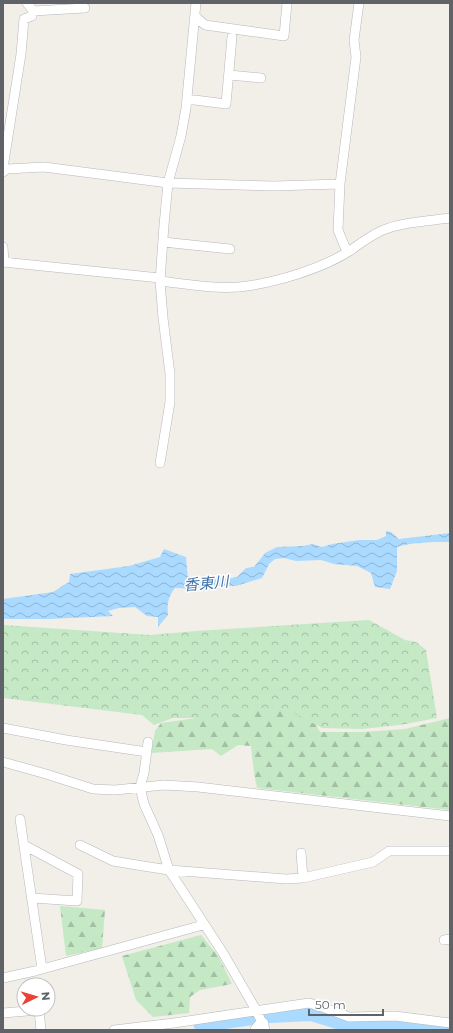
<svg xmlns="http://www.w3.org/2000/svg" width="453" height="1033" viewBox="0 0 453 1033" font-family="Montserrat,'Noto Sans JP',sans-serif">
<style>
.forest{fill:url(#forest-firs)}
.park{fill:url(#park-crowns)}
.water{fill:url(#water-waves)}
.lines{fill:none;stroke-linecap:round;stroke-linejoin:round}
.river{stroke:#aadaff;stroke-width:18}
.street-casing{stroke:#b5b8bc;stroke-width:10}
.secondary-casing{stroke:#b6babf;stroke-width:14}
.street{stroke:#fff;stroke-width:9}
.secondary{stroke:#fff;stroke-width:13}
.labels{text-anchor:middle;dominant-baseline:central;stroke-width:3;stroke-linejoin:round;paint-order:stroke}
.water-label{font-size:15px;font-style:italic;fill:#4174aa;stroke:#fff}
</style>
<defs>
<pattern id="forest-firs" width="22" height="20" patternUnits="userSpaceOnUse"><rect width="22" height="20" fill="#c5e8c5"/><path d="M5 1l3.5 6h-7zM16 11l3.5 6h-7z" fill="#a3c0a4"/></pattern>
<pattern id="park-crowns" width="20" height="18" patternUnits="userSpaceOnUse"><rect width="20" height="18" fill="#c5e8c5"/><path d="M2 6a3 3 0 1 1 6 0M12 15a3 3 0 1 1 6 0" fill="none" stroke="#a3c0a4"/></pattern>
<pattern id="water-waves" width="16" height="10" patternUnits="userSpaceOnUse"><rect width="16" height="10" fill="#aadaff"/><path d="M0 5q4-4 8 0t8 0" fill="none" stroke="#8eb4d2"/></pattern>
</defs>
<rect width="100%" height="100%" fill="#f1efe8"/>
<path class="forest" d="M283 706 309 712 320 732H363L405 729 450 718V810L257 788 254 773 251 746 238 745 221 756 212 749 151 753 155 731 161 723Z
M60 906 105 910 102 948 66 956Z
M201 935 219 957 232 984 200 990 190 997 189 1013 153 1017 136 1000 122 956Z"/>
<path class="park" d="M369 620 405 640 416 642 426 650 437 718 400 725 362 729 322 728 288 710 257 711 224 718H173L154 725 142 715 3 698V625L150 635 196 631Z"/>
<path class="water" d="M386 531 391 532 399 539 450 533V542C432 542 414 542 397 547V571L390 589 375 587 371 573 357 566 334 564 321 560 296 561 284 558 275 559 269 564 262 578 236 586H221L204 585 194 589 175 588C168 597 167 604 168 615L158 627V617L147 616 135 607 119 608 108 611 113 616 49 619H3V599L53 592 69 582 70 574 129 566 160 557 164 549 186 557 188 579H204L214 576 226 579 237 577 246 568 254 567 265 553 277 547 303 546 313 544 322 547 332 544 359 540H377L386 536Z"/>
<g class="lines">
<path class="river" d="M270 1014 311 1012 337 1020 357 1025 378 1023 421 1024 450 1029
M202 1023 253 1016"/>
<defs>
<path id="street" d="M33 11 85 8
M195 16 205 25 284 36 287 3
M229 75 261 78
M187 99 226 104 232 37
M3 168 21 54 24 19 32 16 33 11 27 3
M3 172 7 169 44 167 168 183 274 186 340 184
M163 242 230 249
M3 247 4 262
M347 252 338 230 340 184 356 57 354 40 359 3
M3 262 160 278
M160 281C186 284 213 289 239 287 259 285 279 280 298 274 316 268 336 260 351 250 361 243 370 236 381 231 401 222 429 221 450 218
M160 463 170 402V374L163 318 160 281 164 225 168 183 181 136 186 108 196 3
M3 728 66 740 147 752
M148 742 144 773 140 787 144 804 158 835 169 870 223 953 256 1010 265 1029
M3 762 46 774 93 789 115 790 164 785 198 787 450 816
M20 819 42 969
M24 845 78 874 77 901 32 898
M80 845 113 861 143 866 169 870 286 879 303 878 373 862 389 851H450
M301 853 303 878
M444 940 450 939
M3 978 35 971 203 925
M3 1013 39 1010 41 1030
M114 1030 174 1023 309 1003 325 1008 349 1017 395 1016 450 1023"/>
<path id="secondary" d="M257 1030 262 1024"/>
</defs>
<use href="#street" class="street-casing"/>
<use href="#secondary" class="secondary-casing"/>
<use href="#street" class="street"/>
<use href="#secondary" class="secondary"/>
</g>
<g class="labels">
<g class="water-label">
<text transform="translate(206 583) rotate(-5)">香東川</text>
</g>
</g>
<rect width="453" height="1033" fill="none" stroke="#5f6368" stroke-width="8"/>
<g transform="translate(36 997) rotate(85)"><circle r="19" fill="#ffffff" stroke="#bfc1c3"/>
<path d="M0-3L7 15L0 10L-7 15Z" fill="#ea4335"/>
<text y="-6" font-size="11" font-weight="bold" text-anchor="middle" fill="#5f6368">N</text>
</g>
<path d="M309 1009v6h74v-6" fill="none" stroke="#5f6368" stroke-width="2"/>
<text x="315" y="1009" font-size="12" fill="#5f6368" stroke="#ffffff" stroke-width="3" paint-order="stroke">50 m</text>
</svg>
